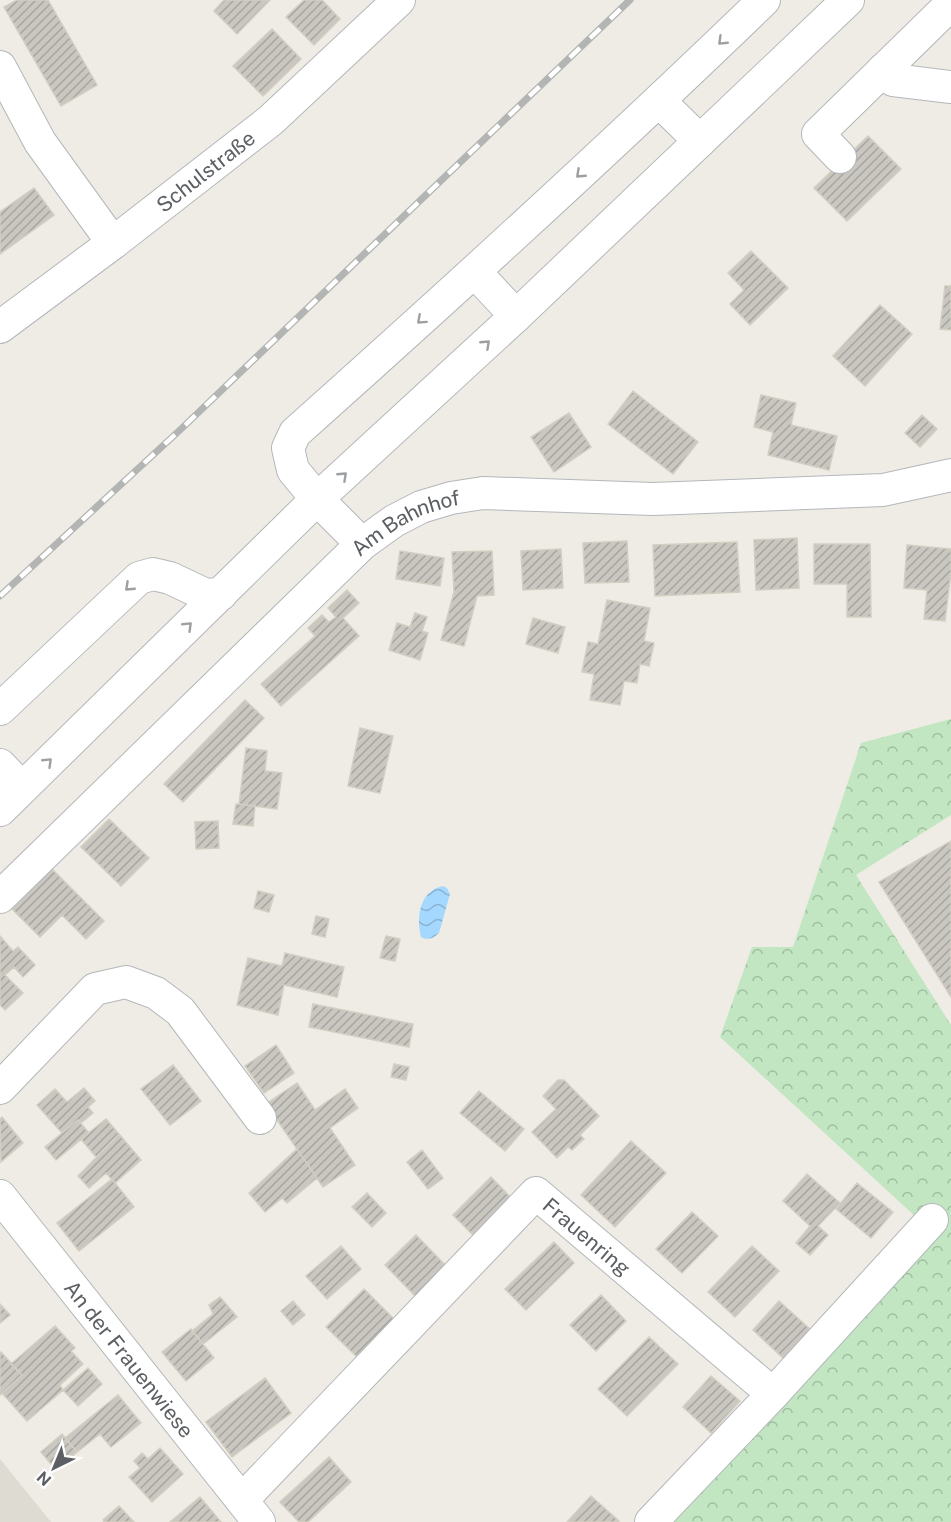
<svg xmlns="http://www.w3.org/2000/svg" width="951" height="1522" viewBox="0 0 951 1522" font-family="'Public Sans',sans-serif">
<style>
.education{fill:#dedbd2}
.forest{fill:url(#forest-crowns)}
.water{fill:url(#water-waves)}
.building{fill:url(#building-hatch);stroke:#d3cec2;stroke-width:1.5}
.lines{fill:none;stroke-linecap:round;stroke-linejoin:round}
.minor-casing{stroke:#b4b7bb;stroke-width:34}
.minor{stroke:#fff;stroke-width:32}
.rail-casing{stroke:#b3b4b4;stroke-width:7}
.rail{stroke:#fff;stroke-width:4.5;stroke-dasharray:14;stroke-linecap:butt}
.oneway{stroke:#9da0a2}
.labels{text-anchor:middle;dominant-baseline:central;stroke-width:4.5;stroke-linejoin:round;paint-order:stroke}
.street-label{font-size:21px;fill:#5c6064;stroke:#fff}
</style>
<defs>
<pattern id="forest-crowns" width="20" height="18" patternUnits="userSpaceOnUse" patternTransform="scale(1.5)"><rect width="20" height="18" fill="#c1e6c1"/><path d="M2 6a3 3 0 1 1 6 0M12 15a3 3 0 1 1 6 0" fill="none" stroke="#a0bea0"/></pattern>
<pattern id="water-waves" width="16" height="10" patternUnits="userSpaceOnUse" patternTransform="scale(1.5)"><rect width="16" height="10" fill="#a4d8fe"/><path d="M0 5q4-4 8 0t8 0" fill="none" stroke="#89b3d1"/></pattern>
<pattern id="building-hatch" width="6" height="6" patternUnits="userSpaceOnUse" patternTransform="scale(1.5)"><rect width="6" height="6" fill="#cac7c1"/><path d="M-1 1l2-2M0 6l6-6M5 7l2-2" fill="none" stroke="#a7a5a0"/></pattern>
</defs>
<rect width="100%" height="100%" fill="#eeece4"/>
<path class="education" d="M0 1459 51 1522H0Z"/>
<path class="forest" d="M951 719V815L856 875 951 1025V1522H674L651 1514 929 1229 720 1037 752 947H793L861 743Z"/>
<path class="water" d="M443 886 447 888 450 894 439 933C434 938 428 941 421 937 416 918 419 891 443 886Z"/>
<path class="building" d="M17 0H48L97 85 61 106 4 7Z
M224 0H270L237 34 214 11Z
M304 0H322L340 19 314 45 286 17Z
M272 29 301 59 263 96 233 66Z
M868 136 901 169 847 221 814 188Z
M34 188 54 215 0 254V212Z
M751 251 788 288 750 325 730 304 744 290 728 273Z
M945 286H951V330L940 329Z
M880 305 912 334 865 386 833 356Z
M633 391 698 442 673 474 608 424Z
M761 395 796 403 791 425 837 436 829 470 768 455 773 432 754 427Z
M569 413 591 447 554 472 531 437Z
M922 415 937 429 920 447 905 433Z
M797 538 799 588 756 590 754 540Z
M627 541 629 582 585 583 583 543Z
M737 542 740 592 655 596 653 545Z
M814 544H870L871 617H847V584H814Z
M907 545 951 549V572L945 621 924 619 927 590 904 588Z
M561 549 563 588 523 590 521 551Z
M400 551 444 558 440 586 396 579Z
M492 551 494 595 477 596 464 646 441 640 454 592 452 552Z
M347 590 359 603 343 618 359 636 281 706 261 684 315 636 308 628 322 615 329 622 336 617 328 608Z
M607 600 650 608 644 641 654 643 649 666 640 664 637 683 624 681 620 705 590 700 594 674 582 672 588 642 598 644Z
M415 613 427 617 422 631 428 633 420 660 389 650 397 623 410 627Z
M533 618 565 627 558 653 526 644Z
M245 700 264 718 183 802 164 784Z
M360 728 393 736 380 793 348 786Z
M246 748 267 751 265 771 282 773 277 809 239 804Z
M236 804 255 806 253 826 233 824Z
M109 819 149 858 121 886 81 847Z
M218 821 219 848 196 849 195 822Z
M951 841V997L879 882Z
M52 869 104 921 86 939 62 915 40 937 12 909Z
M258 891 274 895 269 912 254 908Z
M316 916 329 919 325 937 312 934Z
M0 936 13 951 18 947 35 965 23 977 14 967 5 975 23 993 5 1010 0 1005Z
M386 936 400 939 395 961 380 958Z
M285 953 344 967 337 997 284 985 278 1015 237 1005 248 958 282 966Z
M313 1004 413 1024 409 1047 309 1027Z
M276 1045 294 1073 264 1093 245 1066Z
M394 1064 409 1067 406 1080 391 1077Z
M173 1065 201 1101 170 1125 141 1089Z
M558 1080H564L599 1116 580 1135 584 1139 572 1150 568 1147 557 1158 532 1132 556 1109 543 1096Z
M297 1083 315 1110 345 1089 358 1108 330 1128 355 1165 323 1187 266 1104Z
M84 1088 95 1101 88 1107 93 1113 81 1123 78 1120 62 1133 37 1105 55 1089 67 1102Z
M479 1091 524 1129 505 1151 460 1113Z
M2 1117 23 1143 1 1162 0 1119Z
M106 1119 119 1134 96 1157 81 1139Z
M78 1120 89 1133 56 1160 45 1147Z
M119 1134 141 1160 115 1183 106 1173 89 1188 78 1176Z
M631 1141 666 1173 615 1227 581 1195Z
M297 1149 317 1178 287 1203 282 1198 265 1212 249 1193Z
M422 1150 443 1178 428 1189 407 1162Z
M807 1174 840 1203 818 1226 828 1235 810 1255 796 1243 810 1226 783 1201Z
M491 1177 518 1205 480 1242 453 1215Z
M112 1179 134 1207 79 1251 57 1223Z
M857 1183 893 1212 871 1238 836 1209Z
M367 1193 386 1213 372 1227 352 1207Z
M692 1212 718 1236 682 1273 656 1249Z
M416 1235 451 1271 420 1301 385 1265Z
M554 1242 574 1263 526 1310 505 1289Z
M341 1246 361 1269 327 1299 306 1276Z
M752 1246 779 1271 735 1317 708 1292Z
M364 1289 395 1320 358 1358 326 1327Z
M601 1295 626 1321 596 1351 570 1325Z
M220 1297 237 1317 203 1344 192 1331 213 1314 209 1305Z
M293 1301 305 1315 293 1325 281 1311Z
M779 1301 811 1330 784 1359 753 1330Z
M0 1304 10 1315 0 1323Z
M55 1326 75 1348 71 1351 83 1364 60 1385 63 1390 27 1421 2 1393 22 1375 11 1364Z
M191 1329 214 1358 186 1381 162 1352Z
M649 1337 678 1364 627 1416 598 1389Z
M1 1352 22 1375 0 1395V1353Z
M88 1368 102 1384 78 1406 63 1390Z
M711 1376 740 1401 711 1433 683 1407Z
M265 1378 291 1413 232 1457 206 1422Z
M118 1395 141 1423 111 1447 100 1434 77 1452 65 1438Z
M62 1434 77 1452 56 1470 41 1452Z
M160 1448 183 1474 152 1502 129 1477 140 1468 134 1461 142 1453 148 1459Z
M329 1457 351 1482 308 1522H299L280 1502Z
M591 1496 619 1521 618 1522H567Z
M200 1497 221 1522H170Z
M119 1506 134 1522H104L103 1520Z"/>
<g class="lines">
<defs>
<g id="minor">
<path d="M0 67 40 142 113 243"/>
<path d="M883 70 893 80 951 87"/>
<path d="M659 101 700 141"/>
<path d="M840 157 818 134 951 4"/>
<path d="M475 272 516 316"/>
<path id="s1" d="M0 327 113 243 271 120 399 0"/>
<path d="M362 544 317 499 293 470 288 448 295 433C454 291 611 148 764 0"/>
<path d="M0 709 139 578 153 574 170 578 206 595 221 594"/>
<path d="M0 765 22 788"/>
<path d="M0 810 317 499 516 316 848 0"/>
<path id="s2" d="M0 897 362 544 394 521 421 507 451 498 483 493 653 499 883 490 951 475"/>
<path d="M0 1088 95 989 126 982 156 993 180 1011 260 1118"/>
<path id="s3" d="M0 1196 259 1522"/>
<path d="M773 1394 932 1220"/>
<path id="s4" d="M242 1500 536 1193 773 1394 651 1522"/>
</g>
</defs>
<use href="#minor" class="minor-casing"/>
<use href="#minor" class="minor"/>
<defs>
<path id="rail" d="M0 596 180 430 630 0"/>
</defs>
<use href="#rail" class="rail-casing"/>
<use href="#rail" class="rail"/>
</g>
<defs><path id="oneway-chevron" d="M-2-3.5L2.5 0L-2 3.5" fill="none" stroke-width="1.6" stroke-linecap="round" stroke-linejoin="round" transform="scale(1.5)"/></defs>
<g class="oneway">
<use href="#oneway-chevron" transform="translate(722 41) rotate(136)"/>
<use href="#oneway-chevron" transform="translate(580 174) rotate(137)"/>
<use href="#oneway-chevron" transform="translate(421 320) rotate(138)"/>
<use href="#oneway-chevron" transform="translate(486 344) rotate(-43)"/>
<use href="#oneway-chevron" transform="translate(343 476) rotate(-43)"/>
<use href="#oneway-chevron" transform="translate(129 587) rotate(137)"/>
<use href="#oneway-chevron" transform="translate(188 626) rotate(-44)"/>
<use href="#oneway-chevron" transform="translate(48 762) rotate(-44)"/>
</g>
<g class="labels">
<g class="street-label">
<text stroke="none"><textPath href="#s1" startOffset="258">Schulstraße</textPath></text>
<text stroke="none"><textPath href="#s2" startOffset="555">Am Bahnhof</textPath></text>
<text stroke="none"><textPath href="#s4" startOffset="492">Frauenring</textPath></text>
<text stroke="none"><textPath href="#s3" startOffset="208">An der Frauenwiese</textPath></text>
</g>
</g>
<g transform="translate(54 1468) rotate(223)" stroke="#ffffff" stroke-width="4.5" paint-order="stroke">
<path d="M0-4.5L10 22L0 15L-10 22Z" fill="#5c6064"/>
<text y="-9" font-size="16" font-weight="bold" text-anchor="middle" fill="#5c6064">N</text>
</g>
</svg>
